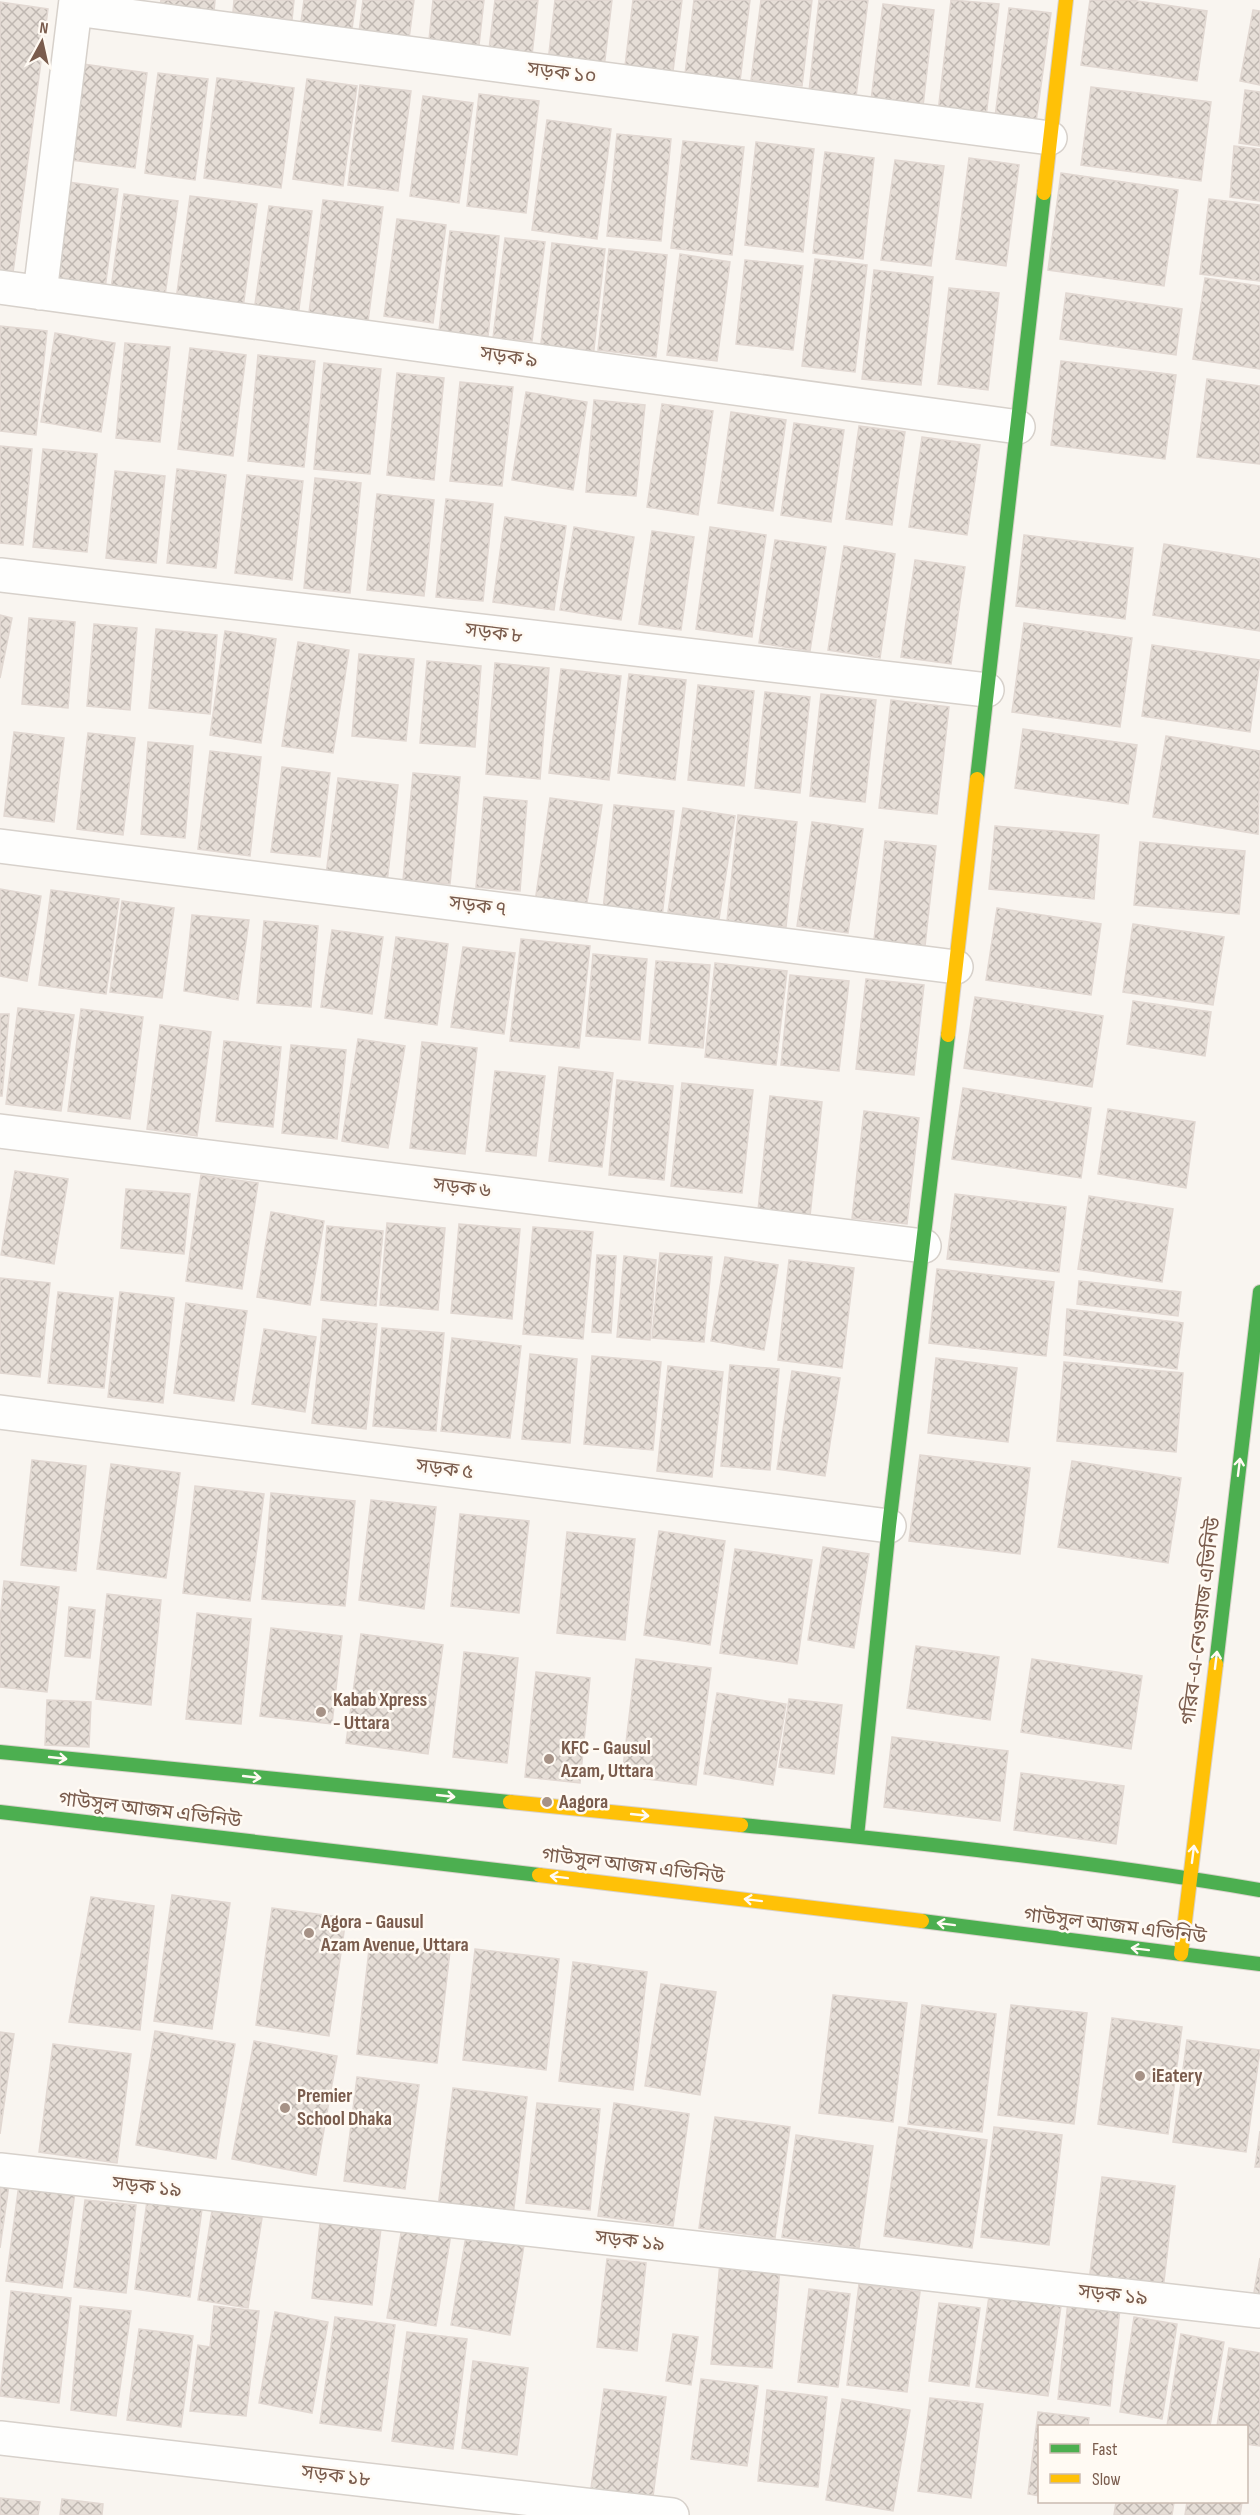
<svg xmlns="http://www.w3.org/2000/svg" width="1260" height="2515" viewBox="0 0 1260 2515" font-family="'Sofia Sans Condensed','Noto Sans Bengali',sans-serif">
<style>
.building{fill:url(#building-cross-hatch);stroke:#e2d8d2;stroke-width:1.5}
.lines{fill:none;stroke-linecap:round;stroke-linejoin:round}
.street-casing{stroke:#d7d1cb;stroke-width:36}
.fast-casing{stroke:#d9d2cb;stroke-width:16}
.slow-casing{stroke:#d9d2cb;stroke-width:16}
.street{stroke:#fefefd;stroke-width:33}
.fast{stroke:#4caf50;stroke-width:14}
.slow{stroke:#ffc107;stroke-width:14}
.oneway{stroke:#fffaf3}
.poi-dot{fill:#a69286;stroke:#fffaf3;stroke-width:2}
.labels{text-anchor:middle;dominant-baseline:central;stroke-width:5;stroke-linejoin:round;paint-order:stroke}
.street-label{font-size:20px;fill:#7a5c4d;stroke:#fffaf3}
.poi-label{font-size:20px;font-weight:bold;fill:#7a5c4d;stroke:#fffaf3;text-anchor:start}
</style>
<defs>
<pattern id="building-cross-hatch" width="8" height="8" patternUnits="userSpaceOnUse" patternTransform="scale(1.5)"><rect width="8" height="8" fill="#e6ded7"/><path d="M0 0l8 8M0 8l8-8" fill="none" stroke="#bfb7b1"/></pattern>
</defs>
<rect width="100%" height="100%" fill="#f9f5f0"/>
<path class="building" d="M161 0H215L214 12 160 5Z
M234 0H294L292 20 233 12Z
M304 0H356L352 29 301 22Z
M363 0H414L409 39 359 32Z
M433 0H484L479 45 429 40Z
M495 0H538L532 55 489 49Z
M555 0H612L604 68 548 62Z
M633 0H682L673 71 625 66Z
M694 0H750L740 81 685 74Z
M761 0H812L802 86 751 80Z
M819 0H868L856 97 809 91Z
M951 0 999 4 986 117 938 112Z
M1090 0H1130L1207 11 1197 81 1081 65Z
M0 2 48 9 12 280 0 278Z
M883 4 934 10 923 106 871 100Z
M1009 8 1051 13 1036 122 995 117Z
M1253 10 1260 11V85L1240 81Z
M83 64 147 73 135 168 71 160Z
M158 73 208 79 195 180 145 173Z
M217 78 294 88 281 188 204 178Z
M307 79 357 86 343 186 293 179Z
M360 85 411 91 398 191 348 185Z
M1091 87 1211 102 1201 181 1081 165Z
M1245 90 1260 92V146L1239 143Z
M479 94 539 101 526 213 467 206Z
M423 96 473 103 459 203 410 196Z
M547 120 611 129 597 239 532 230Z
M617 134 671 139 661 241 607 236Z
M683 141 744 147 732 255 671 248Z
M756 142 814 149 803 252 745 245Z
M1234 146 1260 149V201L1230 197Z
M825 152 874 158 863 259 813 253Z
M969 158 1019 165 1006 266 956 259Z
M895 160 944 166 931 266 881 260Z
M1061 173 1178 190 1164 286 1048 270Z
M68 182 118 189 105 289 55 283Z
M124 194 178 201 164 303 110 296Z
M190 196 257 204 243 308 176 300Z
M1209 199 1260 205V281L1200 274Z
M323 200 383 207 367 329 308 321Z
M269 206 312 211 298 316 254 311Z
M397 219 446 225 433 323 384 316Z
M450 231 499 236 488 336 439 331Z
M505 238 545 242 532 341 493 338Z
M552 243 605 249 593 358 540 352Z
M609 249 667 255 656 357 598 350Z
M680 254 730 262 717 361 667 355Z
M815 259 867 265 855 372 802 366Z
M745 260 803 266 793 350 736 344Z
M874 270 933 277 921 385 862 379Z
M1205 278 1260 286V369L1193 359Z
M949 288 999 293 988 390 938 384Z
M1066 293 1182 309 1176 355 1060 339Z
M0 326 47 331 36 435 0 431Z
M55 333 115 343 101 432 41 422Z
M125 343 170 347 160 442 116 438Z
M190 348 246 355 233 456 178 449Z
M258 355 315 361 304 467 248 461Z
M1061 361 1176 375 1165 459 1051 445Z
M324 363 381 369 370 474 314 469Z
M397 373 444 378 434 480 387 475Z
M1207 379 1260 386V464L1197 457Z
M460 382 513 387 502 486 450 481Z
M526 392 587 402 573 490 512 480Z
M594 400 645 405 636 496 586 492Z
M662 404 713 411 698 515 647 507Z
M731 412 786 420 773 511 718 503Z
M794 423 844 430 831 522 781 515Z
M859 426 905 432 892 525 846 519Z
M922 437 980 445 967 535 909 527Z
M0 446 32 449 23 545 0 543Z
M43 449 97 454 87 552 33 547Z
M177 469 226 475 216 568 167 563Z
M115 471 165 476 156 563 106 558Z
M247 475 303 481 292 580 235 573Z
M315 478 361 483 350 593 304 588Z
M377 494 434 500 424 596 367 590Z
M446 499 493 504 483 601 436 597Z
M505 517 566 526 554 610 493 602Z
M574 527 634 537 621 620 560 610Z
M710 527 766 535 752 637 696 629Z
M652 531 694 537 681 630 639 624Z
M1024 535 1133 548 1125 619 1016 606Z
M775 540 826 547 810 651 759 643Z
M1164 544 1260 559V631L1153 615Z
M844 546 895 554 880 658 828 650Z
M915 560 965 567 951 664 901 657Z
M0 615 12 618 0 678Z
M29 618 75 622 68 708 22 704Z
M1024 623 1132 638 1120 727 1012 712Z
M94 624 137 628 130 710 87 706Z
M156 629 217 635 210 714 149 708Z
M225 631 276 639 261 743 210 735Z
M298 642 349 650 333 753 282 746Z
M1152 645 1260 660 1250 732 1142 716Z
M359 654 414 659 406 741 352 736Z
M427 661 481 666 475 747 420 743Z
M495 663 549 668 540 779 486 774Z
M561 669 621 676 609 780 549 773Z
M629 674 686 680 675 780 618 773Z
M698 685 754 691 744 786 688 780Z
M765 692 810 697 800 793 755 788Z
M821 694 876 700 865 802 810 796Z
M891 700 949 707 937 814 879 808Z
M1023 729 1137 745 1128 804 1015 788Z
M14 732 64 738 54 822 4 816Z
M88 733 135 738 123 835 77 829Z
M1166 736 1260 751 1258 834 1153 817Z
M148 742 193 746 185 838 141 834Z
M210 751 261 757 250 856 198 849Z
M282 767 330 773 320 857 271 852Z
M413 773 460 777 450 884 403 880Z
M338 778 398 785 387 883 326 875Z
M484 797 527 801 520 891 476 887Z
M550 798 602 805 586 909 535 902Z
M614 805 674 811 662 917 603 910Z
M683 808 735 816 719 919 668 912Z
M738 815 797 822 786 927 727 921Z
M812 822 863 829 848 933 797 926Z
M995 826 1099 835 1094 899 989 889Z
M885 841 936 846 925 946 874 940Z
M1140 842 1245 851 1239 914 1134 905Z
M0 889 41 896 27 981 0 976Z
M51 890 119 899 106 994 39 985Z
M122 901 174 908 162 998 110 992Z
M997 908 1101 924 1091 995 986 980Z
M192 915 249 920 238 1000 184 991Z
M264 921 318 926 311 1007 257 1003Z
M1133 924 1224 937 1213 1005 1123 992Z
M332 930 383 937 372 1014 321 1007Z
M396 937 448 944 437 1025 385 1018Z
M521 939 590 946 579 1048 510 1041Z
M463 947 515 953 504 1034 451 1027Z
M593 954 647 959 640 1040 586 1036Z
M656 961 710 965 703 1048 649 1043Z
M715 963 787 971 776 1065 705 1057Z
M790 975 849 981 839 1071 781 1065Z
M866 979 924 985 914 1075 856 1069Z
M975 997 1103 1016 1092 1087 964 1068Z
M1133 1001 1211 1012 1205 1056 1127 1044Z
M18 1008 74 1015 61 1111 6 1104Z
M81 1009 143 1017 130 1119 68 1111Z
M0 1014H9L2 1096H0Z
M160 1025 211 1032 197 1136 147 1129Z
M358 1039 405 1046 388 1148 342 1141Z
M224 1041 281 1047 273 1127 216 1121Z
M422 1042 477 1048 465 1154 410 1148Z
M291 1045 346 1050 337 1139 282 1133Z
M559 1067 613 1073 602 1167 549 1161Z
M495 1071 545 1076 536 1156 486 1151Z
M617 1080 673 1086 664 1180 609 1175Z
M682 1083 753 1090 742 1193 671 1186Z
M963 1088 1091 1108 1081 1178 952 1159Z
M770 1096 822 1102 810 1216 758 1210Z
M1108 1109 1195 1122 1186 1188 1098 1174Z
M864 1111 919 1118 907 1224 852 1218Z
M15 1171 68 1179 54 1264 1 1255Z
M201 1175 258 1183 242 1289 186 1281Z
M126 1189 190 1194 184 1254 121 1248Z
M955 1194 1066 1207 1059 1272 947 1259Z
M1089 1196 1173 1209 1162 1282 1078 1269Z
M271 1212 324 1221 310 1305 257 1297Z
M387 1223 445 1228 438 1310 380 1305Z
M459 1224 520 1229 512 1319 451 1313Z
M327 1226 383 1231 376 1306 321 1300Z
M533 1227 593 1232 583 1339 523 1334Z
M660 1253 712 1257 704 1342 652 1338Z
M597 1255 616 1256 611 1333 592 1332Z
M624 1256 656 1260 650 1340 617 1337Z
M725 1257 778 1265 764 1350 711 1341Z
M789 1260 854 1268 842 1368 778 1360Z
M937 1269 1054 1282 1046 1356 929 1343Z
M0 1278 50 1283 40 1377 0 1373Z
M1079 1281 1181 1292 1178 1316 1077 1304Z
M58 1292 113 1298 104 1388 48 1383Z
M120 1292 174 1298 163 1403 108 1397Z
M186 1303 247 1311 234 1401 174 1393Z
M1067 1309 1183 1323 1177 1369 1064 1355Z
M323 1319 377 1324 366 1429 312 1423Z
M382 1328 444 1333 436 1431 373 1426Z
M264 1329 316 1337 305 1412 252 1404Z
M452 1338 521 1346 510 1438 441 1431Z
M530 1354 577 1359 570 1443 522 1439Z
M592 1356 661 1362 653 1450 584 1444Z
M936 1358 1017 1368 1008 1442 928 1433Z
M1064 1362 1183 1373 1176 1452 1057 1441Z
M730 1365 779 1369 770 1470 721 1466Z
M668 1366 723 1372 712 1477 657 1471Z
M792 1371 840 1378 825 1476 777 1469Z
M920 1455 1030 1468 1020 1554 909 1541Z
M32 1460 86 1466 76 1571 21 1565Z
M1072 1461 1181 1478 1168 1563 1058 1547Z
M111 1464 180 1473 166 1578 97 1569Z
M195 1486 264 1494 250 1601 183 1593Z
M271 1493 355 1501 345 1606 262 1599Z
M371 1500 436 1507 424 1609 359 1600Z
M460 1514 529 1521 519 1613 451 1606Z
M659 1531 725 1541 710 1645 644 1635Z
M567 1532 635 1539 625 1640 557 1633Z
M823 1547 869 1554 854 1648 808 1640Z
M735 1549 812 1560 797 1664 720 1653Z
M4 1581 59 1587 47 1692 0 1687V1620Z
M107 1594 161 1600 151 1705 96 1699Z
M69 1607 95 1610 90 1658 65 1656Z
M197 1613 251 1619 241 1724 186 1719Z
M271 1628 342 1636 332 1724 260 1716Z
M361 1634 443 1645 428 1754 346 1743Z
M916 1646 999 1657 990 1720 907 1708Z
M464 1652 518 1658 507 1763 453 1757Z
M636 1659 711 1668 696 1785 622 1776Z
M1032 1659 1142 1676 1131 1749 1021 1732Z
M536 1672 590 1678 580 1783 525 1777Z
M717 1693 786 1704 773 1785 704 1774Z
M789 1699 842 1705 834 1774 779 1767Z
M47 1700 91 1702 89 1747 45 1745Z
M892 1737 1008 1751 1000 1821 884 1807Z
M1021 1773 1124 1786 1116 1844 1014 1830Z
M172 1895 230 1903 212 2029 154 2021Z
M91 1897 154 1906 140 2030 69 2022Z
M272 1908 346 1918 329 2036 256 2025Z
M370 1941 450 1951 437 2063 357 2054Z
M475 1949 559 1959 546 2070 463 2060Z
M573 1962 647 1972 633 2090 559 2081Z
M661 1984 716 1992 700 2095 645 2086Z
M833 1995 907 2003 893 2122 819 2113Z
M922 2005 996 2014 982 2132 908 2124Z
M1011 2005 1087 2013 1074 2124 998 2115Z
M1112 2018 1182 2027 1168 2134 1098 2124Z
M155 2031 235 2044 216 2159 136 2145Z
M0 2032 14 2034 0 2134Z
M1187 2040 1260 2050 1246 2152 1173 2142Z
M254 2041 337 2056 316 2175 232 2159Z
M53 2044 131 2054 117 2163 39 2152Z
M357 2077 419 2085 405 2189 344 2181Z
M453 2088 527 2097 513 2216 438 2207Z
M537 2103 600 2109 590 2210 526 2203Z
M614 2103 689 2114 673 2226 598 2216Z
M715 2117 790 2127 775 2238 699 2228Z
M899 2127 987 2140 972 2248 884 2236Z
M994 2127 1062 2135 1049 2245 981 2237Z
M1260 2131V2167H1255Z
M796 2135 873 2146 859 2248 782 2237Z
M1102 2177 1175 2186 1163 2290 1089 2281Z
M0 2184 9 2185 0 2248Z
M19 2184 75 2192 62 2288 6 2281Z
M85 2200 136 2205 126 2293 74 2287Z
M147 2201 202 2209 190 2297 135 2289Z
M212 2211 262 2218 248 2308 198 2300Z
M321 2215 381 2228 372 2305 312 2298Z
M402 2227 451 2234 436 2326 387 2318Z
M466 2236 524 2245 510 2335 451 2325Z
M1260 2258V2299L1253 2298Z
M607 2259 646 2263 637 2351 597 2347Z
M720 2262 780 2267 772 2368 711 2364Z
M859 2284 920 2292 907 2392 847 2385Z
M809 2289 850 2294 838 2387 798 2382Z
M11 2291 71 2298 59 2403 0 2396Z
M989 2296 1061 2306 1048 2396 976 2387Z
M1068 2301 1120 2308 1110 2406 1058 2399Z
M939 2303 980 2308 969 2386 929 2381Z
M80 2306 131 2311 116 2416 71 2410Z
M214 2306 259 2311 246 2416 190 2411 198 2345 210 2347Z
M275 2312 328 2322 312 2413 259 2403Z
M335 2317 395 2325 381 2431 320 2423Z
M1134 2317 1177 2324 1162 2419 1120 2412Z
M139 2329 193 2336 181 2427 127 2420Z
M407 2332 467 2339 453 2449 392 2441Z
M673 2334 698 2337 691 2385 666 2381Z
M1181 2334 1224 2342 1210 2426H1167Z
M1229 2348 1260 2353V2446L1246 2444V2426H1217Z
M473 2361 528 2368 517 2455 462 2448Z
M701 2379 758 2386 747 2466 691 2459Z
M604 2389 666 2397 652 2504 590 2496Z
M767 2390 827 2397 818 2487 758 2481Z
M930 2398 983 2404 971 2498 918 2491Z
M842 2399 910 2410 893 2511 826 2500Z
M1038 2412 1089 2418 1088 2426H1040V2496L1028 2494Z
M0 2498 40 2502 38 2515H0Z
M62 2499 103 2504 102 2515H60Z
M1116 2502H1174L1172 2515H1114Z
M1187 2502H1242L1240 2515H1185Z"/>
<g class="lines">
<defs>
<path id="street" d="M75 9 1050 138
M0 287 1018 427
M40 293 76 0
M0 575 987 690
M0 846 956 967
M0 1131 924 1246
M0 1412 889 1526
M0 2170 1260 2311
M0 2438 672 2515"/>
<path id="fast" d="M977 779 1044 193
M1216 1664 1260 1292
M0 1752 510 1802
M0 1812 539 1875
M741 1825C914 1842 1089 1861 1260 1890
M857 1836 889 1526 948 1035
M922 1921 1260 1964"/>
<path id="slow" d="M1044 193 1066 0
M948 1035 977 779
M510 1802 741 1825
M539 1875 922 1921
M1181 1954 1216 1664"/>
</defs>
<use href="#street" class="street-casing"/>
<use href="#fast" class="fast-casing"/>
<use href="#slow" class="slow-casing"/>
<use href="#street" class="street"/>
<use href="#fast" class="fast"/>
<use href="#slow" class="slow"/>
</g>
<defs><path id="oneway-shaft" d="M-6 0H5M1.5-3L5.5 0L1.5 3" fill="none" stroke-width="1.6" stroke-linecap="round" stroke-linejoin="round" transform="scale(1.5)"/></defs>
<g class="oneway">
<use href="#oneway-shaft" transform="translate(1239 1467) rotate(-83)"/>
<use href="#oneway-shaft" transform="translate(1216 1660) rotate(-83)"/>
<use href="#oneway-shaft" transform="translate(58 1758) rotate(6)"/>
<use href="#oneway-shaft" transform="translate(252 1777) rotate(6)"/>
<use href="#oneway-shaft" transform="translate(446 1796) rotate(6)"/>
<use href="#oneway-shaft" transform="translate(640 1815) rotate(6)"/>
<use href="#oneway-shaft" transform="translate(1193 1854) rotate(-83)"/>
<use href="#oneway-shaft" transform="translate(559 1877) rotate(-173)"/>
<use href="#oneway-shaft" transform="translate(753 1900) rotate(-173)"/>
<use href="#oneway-shaft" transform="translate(946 1924) rotate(-173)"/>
<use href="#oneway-shaft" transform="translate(1140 1949) rotate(-173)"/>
</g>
<g class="poi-dot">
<circle cx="321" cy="1712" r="6"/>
<circle cx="549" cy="1759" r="6"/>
<circle cx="547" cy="1802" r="6"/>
<circle cx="309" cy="1933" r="6"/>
<circle cx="1140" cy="2076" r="6"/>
<circle cx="285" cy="2108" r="6"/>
</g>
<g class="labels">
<g class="street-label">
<text transform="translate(562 73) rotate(7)">সড়ক ১০</text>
<text transform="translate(509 357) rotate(8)">সড়ক ৯</text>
<text transform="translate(494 633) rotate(7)">সড়ক ৮</text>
<text transform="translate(478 906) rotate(7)">সড়ক ৭</text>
<text transform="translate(462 1188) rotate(7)">সড়ক ৬</text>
<text transform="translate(445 1469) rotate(7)">সড়ক ৫</text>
<text transform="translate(1201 1621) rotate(-83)">গরিব-এ-নেওয়াজ এভিনিউ</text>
<text transform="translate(150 1810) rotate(7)">গাউসুল আজম এভিনিউ</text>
<text transform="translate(633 1866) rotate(7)">গাউসুল আজম এভিনিউ</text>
<text transform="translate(1115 1926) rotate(7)">গাউসুল আজম এভিনিউ</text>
<text transform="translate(147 2187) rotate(6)">সড়ক ১৯</text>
<text transform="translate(630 2241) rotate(6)">সড়ক ১৯</text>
<text transform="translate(1113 2295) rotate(6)">সড়ক ১৯</text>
<text transform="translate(336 2476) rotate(7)">সড়ক ১৮</text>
</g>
<g class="poi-label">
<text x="333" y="1700">Kabab Xpress<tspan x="333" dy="23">- Uttara</tspan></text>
<text x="561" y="1748">KFC - Gausul<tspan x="561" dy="23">Azam, Uttara</tspan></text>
<text x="559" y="1802">Aagora</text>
<text x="321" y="1922">Agora - Gausul<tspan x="321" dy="23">Azam Avenue, Uttara</tspan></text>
<text x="1152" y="2076">iEatery</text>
<text x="297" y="2096">Premier<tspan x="297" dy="23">School Dhaka</tspan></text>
</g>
</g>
<rect x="1038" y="2425" width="210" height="78" fill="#fffaf3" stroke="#cabbb1" stroke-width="1.5"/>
<rect x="1050" y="2444" width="30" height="9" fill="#4caf50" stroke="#cabbb1" stroke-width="1.5"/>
<text x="1092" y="2455" font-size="18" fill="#7a5c4d">Fast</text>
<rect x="1050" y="2474" width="30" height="9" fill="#ffc107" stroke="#cabbb1" stroke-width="1.5"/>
<text x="1092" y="2485" font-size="18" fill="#7a5c4d">Slow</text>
<g transform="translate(42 42) rotate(8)" stroke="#fffaf3" stroke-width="4.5" paint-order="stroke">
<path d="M0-4.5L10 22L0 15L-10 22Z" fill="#7a5c4d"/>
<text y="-9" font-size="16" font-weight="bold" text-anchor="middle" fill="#7a5c4d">N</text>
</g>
</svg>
